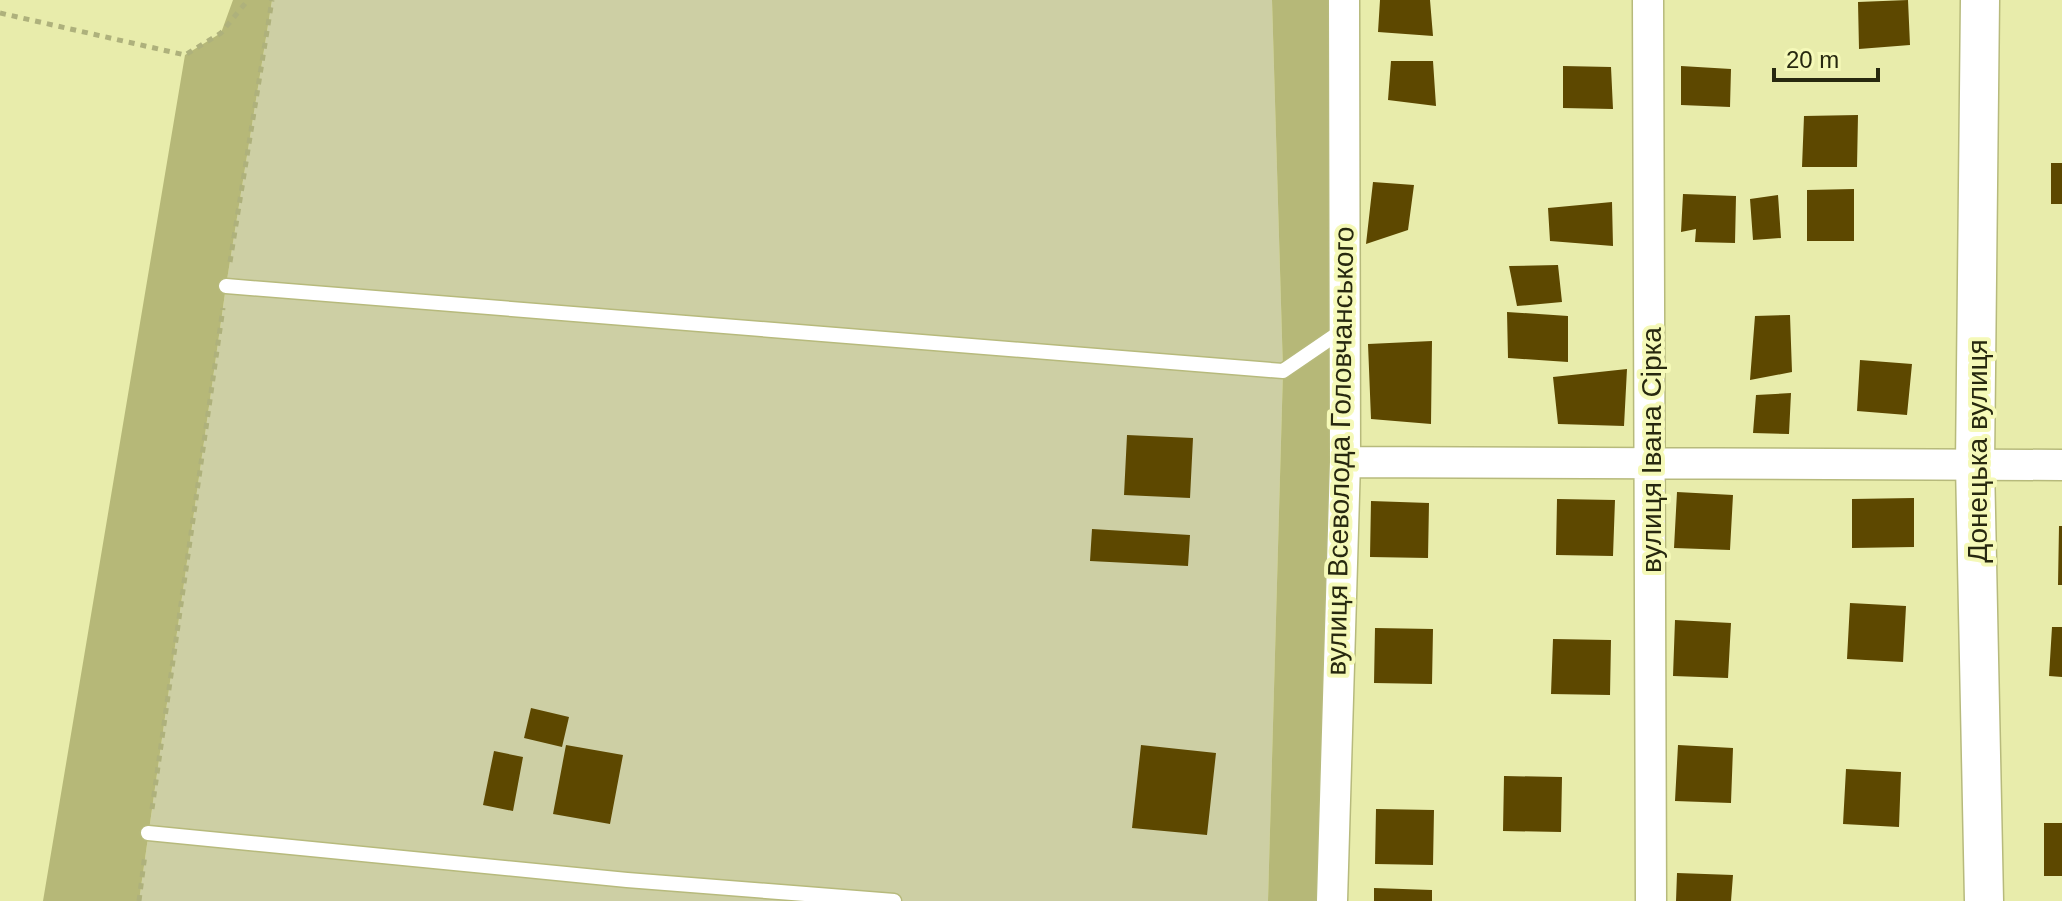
<svg xmlns="http://www.w3.org/2000/svg" width="2062" height="901" viewBox="0 0 2062 901" font-family="Arial,sans-serif">
<style>
.green{fill:#cdcfa4}
.forest{fill:#b6b878}
.building{fill:#5d4800}
.lines{fill:none;stroke-linecap:round;stroke-linejoin:round}
.service-casing{stroke:#b7ba7c;stroke-width:17}
.minor-casing{stroke:#b7ba7c;stroke-width:33}
.tertiary-casing{stroke:#b7ba7c;stroke-width:41}
.path{stroke:#aeb17c;stroke-width:5;stroke-dasharray:6 6;stroke-linecap:butt}
.service{stroke:#fff;stroke-width:14}
.minor{stroke:#fff;stroke-width:30}
.tertiary{stroke:#fff;stroke-width:38}
.labels{text-anchor:middle;dominant-baseline:central;stroke-width:8;stroke-linejoin:round;paint-order:stroke}
.street-label{font-size:28px;fill:#27280f;stroke:#f5f9b8}
</style>
<rect width="100%" height="100%" fill="#e8ecab"/>
<path class="green" d="M272 0H1272L1283 371 1268 901H139L226 286Z"/>
<path class="forest" d="M233 0H272L226 286 139 901H43L185 55 221 33Z
M1272 0H1344L1332 901H1268L1283 371Z"/>
<path class="building" d="M1380 0H1430L1433 36 1378 32Z
M1908 0 1910 45 1859 49 1858 2Z
M1391 61H1433L1436 106 1388 100Z
M1563 66 1611 67 1613 109 1563 108Z
M1681 66 1731 69 1730 107 1681 105Z
M1858 115 1857 167H1802L1804 116Z
M2051 163H2062V204H2051Z
M1373 182 1414 185 1408 230 1366 244Z
M1854 189V241H1807V190Z
M1683 194 1736 196 1735 243 1695 242 1696 229 1681 232Z
M1778 195 1781 238 1753 240 1750 199Z
M1612 202 1613 246 1550 241 1548 208Z
M1558 265 1562 302 1517 306 1509 266Z
M1507 312 1568 316V362L1508 358Z
M1790 315 1792 372 1750 380 1755 316Z
M1432 341 1431 424 1371 419 1368 344Z
M1860 360 1912 364 1907 415 1857 411Z
M1627 369 1624 426 1558 424 1553 377Z
M1791 393 1789 434 1753 433 1756 395Z
M1127 435 1193 438 1190 498 1124 495Z
M1677 492 1733 495 1730 550 1674 548Z
M1914 498V547L1852 548V499Z
M1557 499 1615 500 1613 556 1556 555Z
M1371 501 1429 503 1428 558 1370 557Z
M2059 526H2062V585H2058Z
M1092 529 1190 535 1188 566 1090 561Z
M1850 603 1906 606 1903 662 1847 659Z
M1675 620 1731 623 1728 678 1673 676Z
M2052 627H2062V677L2049 676Z
M1375 628 1433 629 1432 684 1374 683Z
M1553 639 1611 640 1610 695 1551 694Z
M531 708 569 717 562 747 524 738Z
M566 745 623 755 610 824 553 814Z
M1141 745 1216 753 1207 835 1132 828Z
M1678 745 1733 748 1731 803 1675 801Z
M494 751 523 757 513 811 483 805Z
M1846 769 1901 772 1899 827 1843 824Z
M1504 776 1562 777 1561 832 1503 831Z
M1376 809 1434 810 1433 865 1375 864Z
M2044 823H2062V876H2044Z
M1677 873 1733 875 1731 901H1676Z
M1374 888 1432 890V901H1374Z"/>
<g class="lines">
<defs>
<path id="service" d="M226 286 1283 371 1343 330
M148 833 627 880 894 901"/>
<path id="minor" d="M1648 0 1651 901
M1345 462 2062 465
M1332 901 1345 462 1344 0"/>
<path id="tertiary" d="M1980 0 1975 464 1984 901"/>
</defs>
<use href="#service" class="service-casing"/>
<use href="#minor" class="minor-casing"/>
<use href="#tertiary" class="tertiary-casing"/>
<path class="path" d="M0 13 185 55 221 33 248 0
M230 262 272 0
M152 809 223 308
M139 901 145 854"/>
<use href="#service" class="service"/>
<use href="#minor" class="minor"/>
<use href="#tertiary" class="tertiary"/>
</g>
<g class="labels">
<g class="street-label">
<text transform="translate(1651 450) rotate(-90)">вулиця Івана Сірка</text>
<text transform="translate(1340 451) rotate(-89)">вулиця Всеволода Головчанського</text>
<text transform="translate(1977 451) rotate(-90)">Донецька вулиця</text>
</g>
</g>
<path d="M1774 68v12h104v-12" fill="none" stroke="#27280f" stroke-width="4"/>
<text x="1786" y="68" font-size="24" fill="#27280f" stroke="#f5f9b8" stroke-width="6" paint-order="stroke">20 m</text>
</svg>
